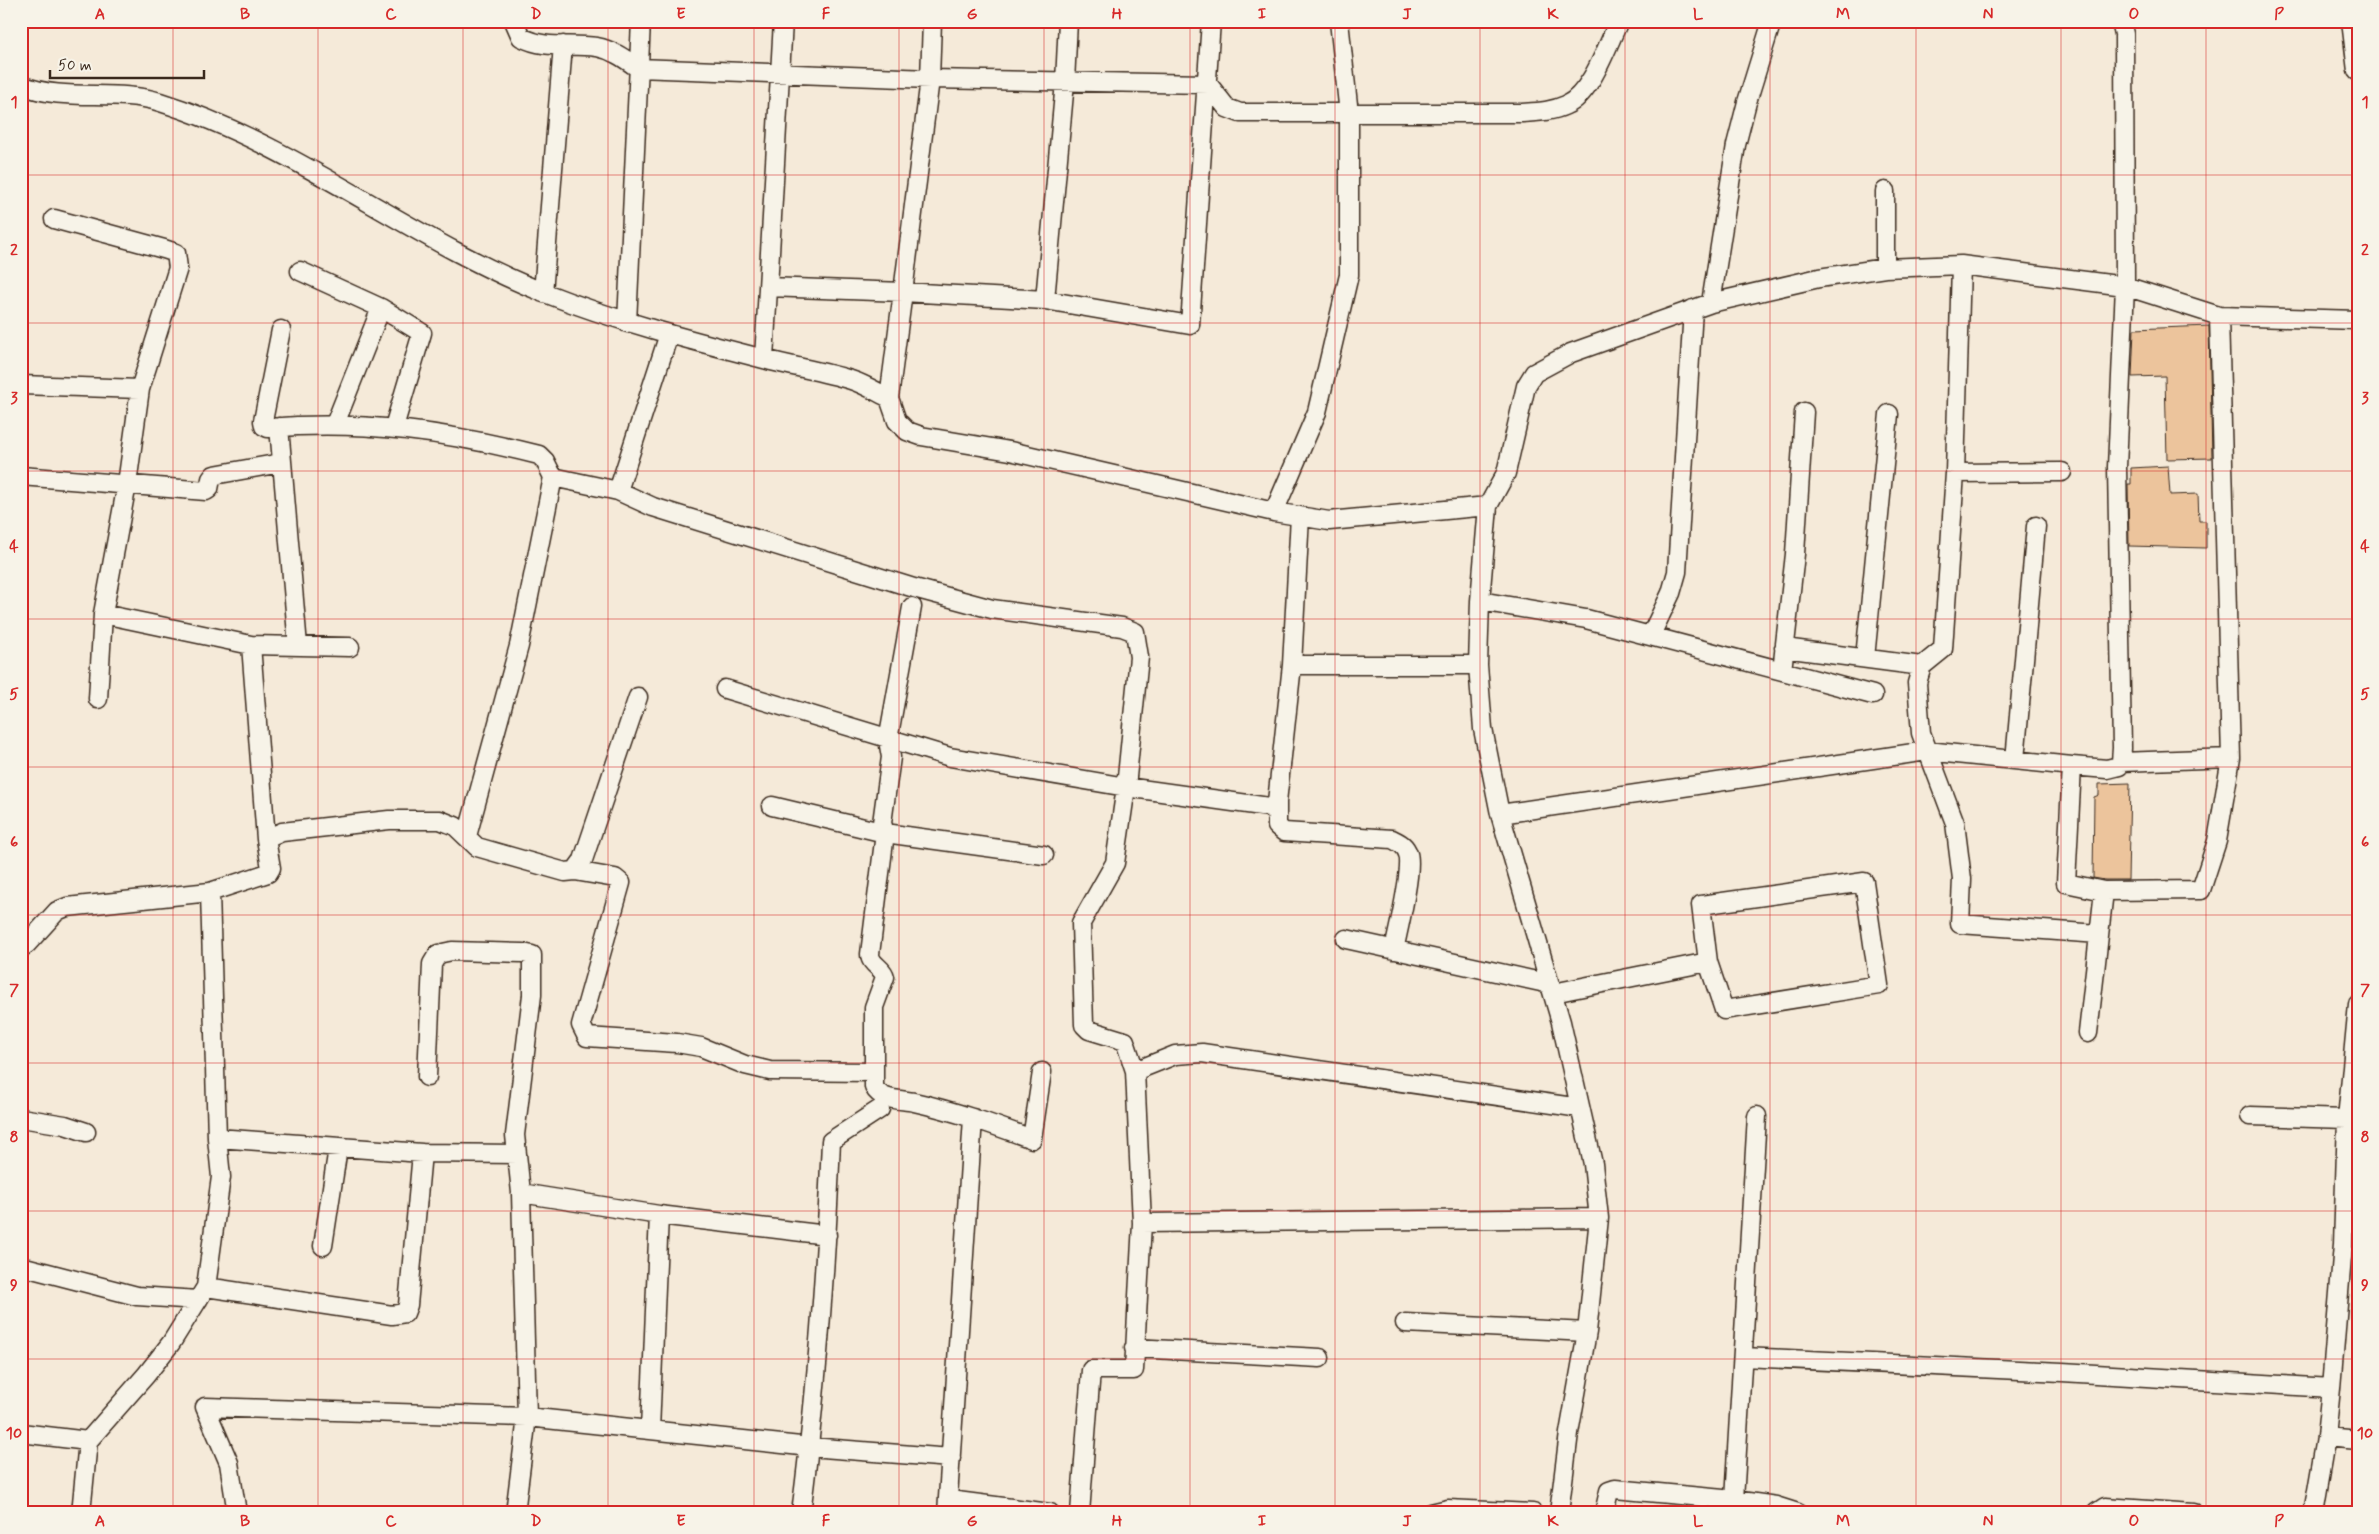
<svg xmlns="http://www.w3.org/2000/svg" width="2379" height="1534" viewBox="0 0 2379 1534" font-family="Mynerve,sans-serif">
<style>
.building{fill:#ecc49c;stroke:#3b2a1e}
.lines{fill:none;stroke-linecap:round;stroke-linejoin:round}
.minor-casing{stroke:#3b2a1e;stroke-width:21}
.minor{stroke:#f7f3e8;stroke-width:18}
.grid{fill:none;stroke:#d62828;stroke-width:1;stroke-opacity:0.55}
.neatline{fill:none;stroke:#d62828;stroke-width:2}
.grid-label{font-size:16px;text-anchor:middle;font-weight:bold;fill:#d62828}
</style>
<rect width="100%" height="100%" fill="#f5ead9"/>
<filter id="ink" filterUnits="userSpaceOnUse"><feTurbulence type="fractalNoise" baseFrequency=".02" numOctaves="2"/><feDisplacementMap in="SourceGraphic" scale="10" xChannelSelector="R" yChannelSelector="G"/><feConvolveMatrix kernelMatrix="1 2 1 2 8 2 1 2 1" color-interpolation-filters="sRGB"/></filter>
<g filter="url(#ink)">
<path class="building" d="M2209 326 2212 458 2167 459 2165 376 2132 377 2134 329Z
M2168 466 2170 495 2198 494 2199 521H2206V548L2129 546 2128 484H2131V468Z
M2130 783 2128 880H2105L2093 878 2094 797 2099 795V784Z"/>
<g class="lines">
<defs>
<path id="minor" d="M514 21 521 37C546 50 569 43 597 47 613 50 625 59 638 68L930 79 1208 84 1227 108 1240 113H1520C1536 112 1551 112 1566 105 1591 94 1607 46 1619 21
M2351 21 2357 71
M21 85C66 103 115 88 160 102 298 145 411 241 545 293 616 321 690 340 764 359 793 367 823 371 851 380 864 384 877 392 889 398L897 421 907 431 921 436 1010 451 1274 512 1329 521 1488 506 1506 473 1526 386 1534 373 1571 353 1711 303 1819 278 1885 268 1961 265 2125 286 2219 316 2358 320
M1885 191V268
M54 219 164 249 176 253 178 268 140 389 127 484 103 614 98 699
M1961 265 1955 473 1943 649 1922 666 1917 683 1921 733 1955 823 1962 879 1960 924 2099 934
M300 271 381 308 422 333 394 427
M768 287 903 292 930 79 932 21
M543 293 563 45
M1045 300 1065 82 1068 21
M1711 303 1736 145 1747 102 1772 21
M627 323 641 21
M281 330 263 421 264 426 268 428C363 420 447 432 539 455L545 461 553 477
M764 359 783 21
M21 385 140 389
M889 398 903 292 1045 300 1190 325 1211 21
M335 424 381 308
M279 427 298 646
M1955 473 2062 472
M21 476 206 491 209 489 211 479 214 475 281 463
M618 491 653 507 914 588 992 609 1122 627 1135 632 1139 657 1126 787 1115 863 1081 923 1084 1025 1089 1030 1125 1041 1135 1071 1142 1223 1134 1370H1091L1080 1513
M1488 506 1480 601 1478 665 1483 729 1500 814 1561 1022 1593 1164 1599 1218 1587 1332 1569 1433 1559 1513
M1274 512 1317 412 1349 275V114L1339 21
M1300 516 1292 665 1277 802V826L1284 832 1392 839C1400 843 1405 845 1408 854 1413 869 1398 931 1394 950
M1480 601 1586 619 1873 695
M912 607 888 740 891 757 882 823 885 833 870 954C870 965 883 967 885 977L874 1007V1087C881 1101 900 1099 914 1102 955 1111 994 1125 1032 1139L1042 1072
M103 614 251 645 350 647
M1651 635 1671 593 1677 572 1693 309
M251 645 266 839
M1784 648 1922 666
M1865 658 1889 414
M1292 665H1478
M1782 671 1795 554 1804 412
M725 689 950 757 1126 787 1276 808
M2015 760 2036 526
M2121 762 2231 758
M2072 766 2066 883 2104 891
M772 806 885 833 1044 855
M1500 814 1927 751 2072 766 2107 769 2119 766 2121 762 2122 748 2117 467 2125 286 2124 34 2121 21
M467 836 519 646 553 477 618 491 669 334
M575 871 615 878 621 883 581 1025 587 1037 677 1043 701 1047 745 1065 770 1071 873 1072
M1346 939 1550 984
M21 948 27 944 57 911 67 907 210 892 268 873 271 868 266 839 282 832 389 820H440L455 826 477 847 565 872 575 871 583 860 638 697
M1553 993 1708 962 1701 905 1864 882 1879 985 1724 1010 1708 962
M2088 1033 2104 891 2201 890 2217 841 2231 758 2219 316
M1135 1071 1175 1055 1202 1053 1580 1108
M427 1077 432 964 438 954 452 951 523 953 532 955V995L515 1135 521 1193 527 1417 515 1513
M2250 1116 2347 1119
M21 1118 65 1125 86 1132
M217 1138 422 1153 517 1154
M521 1193 659 1215 827 1235
M1142 1223 1599 1218
M323 1246 338 1148
M21 1266 137 1296 198 1300
M206 1287 392 1315 405 1313 408 1305 422 1153
M1405 1323 1587 1332
M1134 1348 1320 1358
M1743 1357 2062 1372 2331 1388
M650 1430 659 1215
M21 1433 88 1441
M2326 1437 2358 1440
M949 1500 1050 1513
M1734 1500 1757 1116
M81 1513 88 1441 146 1375 171 1343 206 1287 221 1177 217 1138 210 892
M237 1513 229 1463 205 1407 527 1417 810 1447 951 1458
M801 1513C817 1390 826 1265 831 1141L880 1109
M947 1513 973 1118
M1431 1513 1448 1509 1533 1513
M1604 1513 1609 1491 1615 1489 1734 1500 1776 1506 1798 1513
M2096 1513 2105 1507 2194 1513
M2313 1513 2326 1437 2331 1388 2343 1245 2347 1119 2358 1004"/>
</defs>
<use href="#minor" class="minor-casing"/>
<use href="#minor" class="minor"/>
</g>
</g>
<path class="grid" d="M173 21V1513M318 21V1513M463 21V1513M608 21V1513M754 21V1513M899 21V1513M1044 21V1513M1190 21V1513M1335 21V1513M1480 21V1513M1625 21V1513M1770 21V1513M1916 21V1513M2061 21V1513M2206 21V1513M21 175H2358M21 323H2358M21 471H2358M21 619H2358M21 767H2358M21 915H2358M21 1063H2358M21 1211H2358M21 1359H2358"/>
<rect width="2379" height="1534" fill="none" stroke="#f7f3e8" stroke-width="55"/>
<path d="M50 70v8h154v-8" fill="none" stroke="#3b2a1e" stroke-width="2.5"/>
<text x="58" y="70" font-size="15" fill="#3b2a1e" stroke="#f7f3e8" stroke-width="4" paint-order="stroke">50 m</text>
<rect x="28" y="28" width="2324" height="1478" class="neatline"/>
<g class="grid-label">
<text x="100" y="19">A</text>
<text x="245" y="19">B</text>
<text x="391" y="19">C</text>
<text x="536" y="19">D</text>
<text x="681" y="19">E</text>
<text x="826" y="19">F</text>
<text x="972" y="19">G</text>
<text x="1117" y="19">H</text>
<text x="1262" y="19">I</text>
<text x="1407" y="19">J</text>
<text x="1553" y="19">K</text>
<text x="1698" y="19">L</text>
<text x="1843" y="19">M</text>
<text x="1988" y="19">N</text>
<text x="2134" y="19">O</text>
<text x="2279" y="19">P</text>
<text x="14" y="107">1</text>
<text x="2365" y="107">1</text>
<text x="14" y="255">2</text>
<text x="2365" y="255">2</text>
<text x="14" y="403">3</text>
<text x="2365" y="403">3</text>
<text x="14" y="551">4</text>
<text x="2365" y="551">4</text>
<text x="14" y="699">5</text>
<text x="2365" y="699">5</text>
<text x="14" y="847">6</text>
<text x="2365" y="847">6</text>
<text x="14" y="995">7</text>
<text x="2365" y="995">7</text>
<text x="14" y="1142">8</text>
<text x="2365" y="1142">8</text>
<text x="14" y="1290">9</text>
<text x="2365" y="1290">9</text>
<text x="14" y="1438">10</text>
<text x="2365" y="1438">10</text>
<text x="100" y="1526">A</text>
<text x="245" y="1526">B</text>
<text x="391" y="1526">C</text>
<text x="536" y="1526">D</text>
<text x="681" y="1526">E</text>
<text x="826" y="1526">F</text>
<text x="972" y="1526">G</text>
<text x="1117" y="1526">H</text>
<text x="1262" y="1526">I</text>
<text x="1407" y="1526">J</text>
<text x="1553" y="1526">K</text>
<text x="1698" y="1526">L</text>
<text x="1843" y="1526">M</text>
<text x="1988" y="1526">N</text>
<text x="2134" y="1526">O</text>
<text x="2279" y="1526">P</text>
</g>
</svg>
